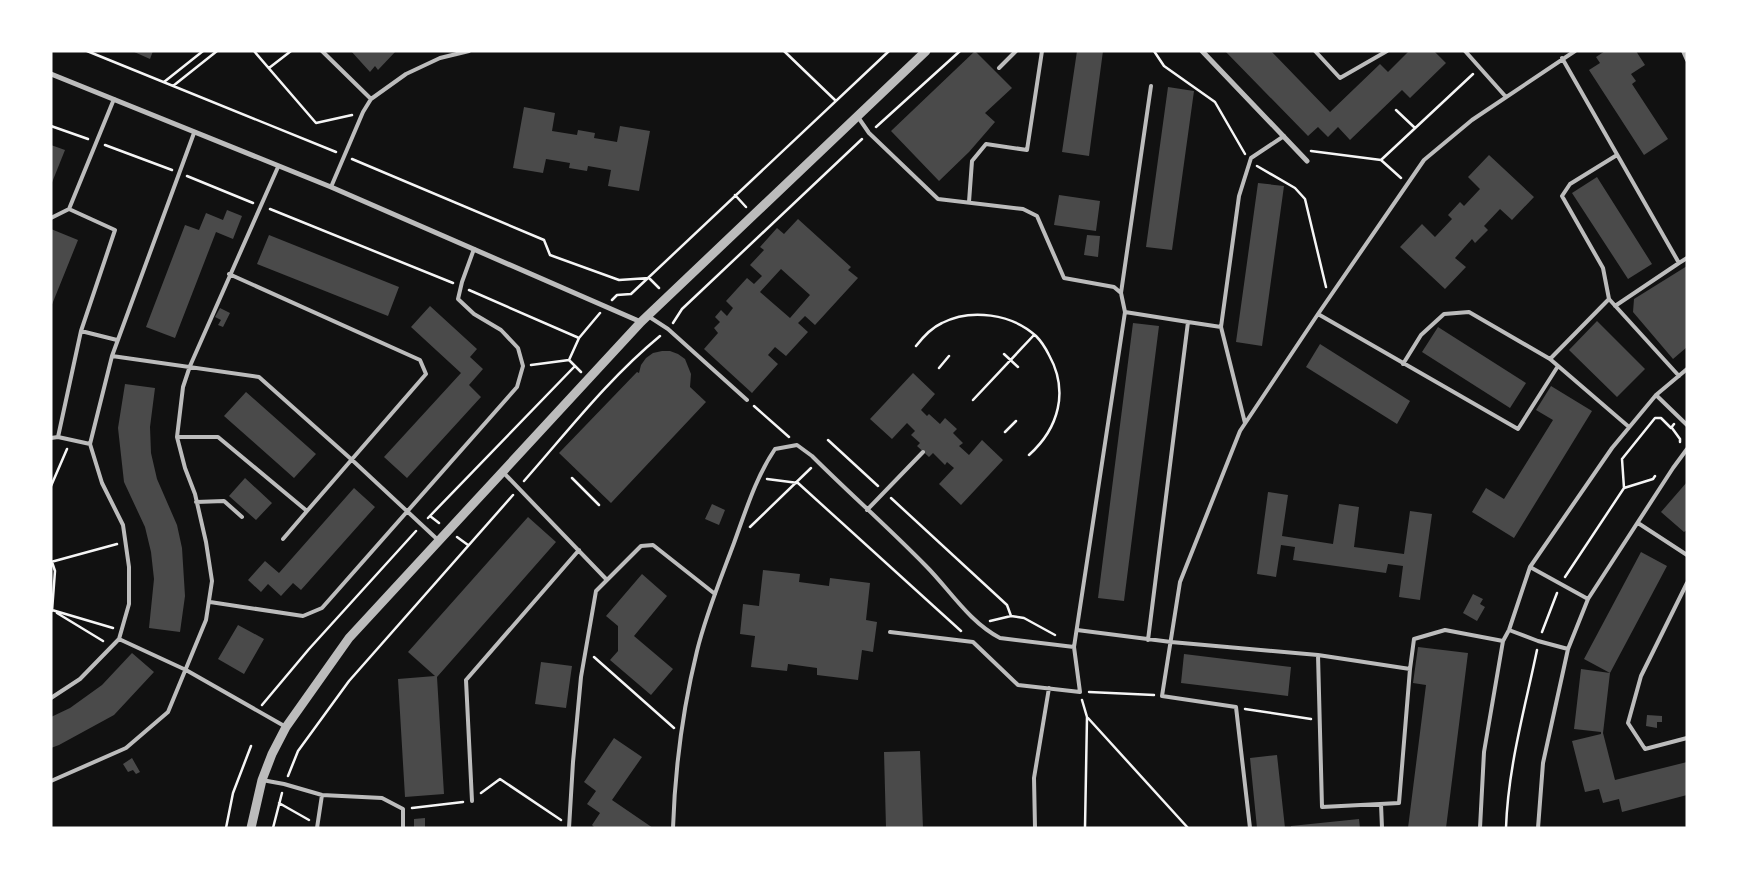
<svg xmlns="http://www.w3.org/2000/svg" width="1738" height="879" viewBox="0 0 1738 879" font-family="Raleway,sans-serif">
<style>
.building{fill:#4a4a4a;fill-rule:evenodd}
.lines{fill:none;stroke-linecap:round;stroke-linejoin:round}
.path{stroke:#f5f5f5;stroke-width:2.5}
.service{stroke:#bcbcbc;stroke-width:4}
.minor{stroke:#bcbcbc;stroke-width:5}
.tertiary{stroke:#bcbcbc;stroke-width:9}
</style>
<rect width="100%" height="100%" fill="#111"/>
<path class="building" d="M132 51H153L150 59Z
M351 51H396L378 70 375 66 370 72Z
M975 51 1012 88 985 113 995 122 969 152 939 181 891 131Z
M1077 51H1103L1089 156 1062 152Z
M1225 51H1271L1330 112 1380 64 1388 72 1409 51H1434L1446 63 1410 98 1402 90 1350 140 1338 127 1328 137 1318 127 1308 136Z
M1605 51H1636L1645 65 1631 74 1636 81 1632 84 1668 139 1644 155 1589 70 1600 63 1596 57Z
M1168 87 1194 91 1172 250 1146 247Z
M524 107 555 113 552 131 577 135 578 130 595 133 594 138 617 142 620 126 650 131 639 191 608 186 611 170 588 166 587 171 569 168 570 163 546 159 543 173 513 168Z
M51 145 65 150 51 185Z
M1489 155 1534 197 1512 220 1500 209 1484 226 1488 230 1475 243 1472 239 1455 258 1466 267 1445 289 1400 247 1422 224 1435 237 1452 219 1448 215 1460 202 1464 206 1480 189 1468 177Z
M1597 177 1652 264 1628 279 1572 193Z
M1258 183 1284 186 1262 346 1236 342Z
M1059 195 1100 201 1096 231 1054 225Z
M227 210 242 216 233 239 216 232 175 338 146 327 185 225 199 230 206 213 223 220Z
M798 219 851 267 848 270 858 278 815 325 805 316 798 323 808 332 786 356 775 347 768 355 778 364 752 393 704 349 718 333 714 328 720 322 715 317 721 310 727 316 733 308 726 301 747 278 754 284 762 276 750 265 764 250 760 247 777 228 784 234ZM781 269 810 295 790 318 760 292Z
M51 229 78 240 51 307Z
M269 235 399 287 388 316 257 264Z
M1087 235 1100 236 1098 257 1084 255Z
M1687 266V347L1673 359 1633 312 1634 299Z
M430 306 477 349 470 357 483 369 469 385 481 397 407 478 384 457 461 373 411 327Z
M220 308 230 313 223 327 218 325 221 320 215 317Z
M1597 321 1645 369 1617 397 1569 350Z
M1133 323 1159 326 1124 601 1098 598Z
M1438 327 1526 383 1510 408 1422 352Z
M1320 344 1410 401 1397 424 1306 367Z
M662 351H670L678 354 685 359 691 374 690 387 706 402 611 503 559 453 637 372 639 373 641 365 646 358 653 353Z
M913 373 935 394 921 410 927 416 929 414 940 424 945 418 957 429 953 433 963 443 959 446 969 455 982 440 1003 460 961 505 939 484 954 468 947 462 945 465 933 453 929 457 917 446 920 443 911 435 915 431 907 423 892 439 870 419Z
M125 384 155 388 150 427 151 453 157 479 177 525 182 548 185 596 180 632 149 628 154 579 151 552 145 527 124 482 118 428Z
M1551 386 1592 411 1514 538 1472 512 1486 488 1504 499 1553 420 1536 410Z
M246 392 316 454 294 478 224 416Z
M245 478 272 503 256 520 229 496Z
M1687 482V530L1684 532 1661 512Z
M354 488 375 507 301 590 293 583 281 596 268 584 261 592 248 580 265 561 279 573Z
M1268 492 1288 495 1282 536 1333 544 1339 504 1359 507 1354 547 1404 554 1410 511 1432 514 1420 600 1399 597 1403 566 1388 564 1386 573 1293 560 1295 547 1281 545 1276 577 1257 574Z
M712 504 725 510 719 525 705 519Z
M528 517 556 542 437 677 444 794 405 797 398 679 435 676 408 652Z
M1641 552 1667 566 1610 673 1603 733 1615 780 1687 762V795L1622 812 1619 799 1603 803 1599 789 1585 792 1572 741 1601 734V732L1574 729 1581 669 1610 673 1584 659Z
M763 570 800 574 799 582 829 586 830 578 870 583 866 620 877 622 873 652 862 650 858 680 817 675V668L788 664 787 671 751 667 755 636 740 634 743 604 759 606Z
M642 574 667 596 634 636 673 669 651 695 610 660 618 651V626L606 616Z
M1473 594 1483 599 1480 604 1485 607 1477 621 1463 613Z
M238 625 264 639 244 674 218 659Z
M1418 647 1468 653 1446 828H1408L1426 685 1413 683Z
M132 653 154 672 114 715 59 745 51 748V717L70 708 102 685Z
M1184 654 1291 667 1288 696 1181 683Z
M541 662 572 666 566 708 535 704Z
M1647 715 1662 716V722H1657V728L1646 726Z
M614 738 642 757 612 800 653 828H595L592 825 600 813 587 804 596 791 584 782Z
M920 751 923 828H886L884 752Z
M1277 755 1285 828H1257L1250 758Z
M132 758 140 772 136 774 133 770 128 772 123 764Z
M425 818V828H414V819Z
M1359 819 1360 828H1291V826Z"/>
<g class="lines">
<path class="path" d="M87 51 336 152
M254 51 316 123 352 115
M784 51 836 101
M1154 51 1164 66 1215 102 1245 154
M269 68 291 51
M164 82 203 51
M173 86 217 51
M1396 110 1415 128
M51 126 88 139
M876 127 960 51
M105 145 172 170
M1311 151 1381 160 1401 178
M352 159 544 240 550 255 619 280 649 278 659 288
M1381 160 1473 74
M1257 166 1295 188 1305 199 1326 287
M187 176 253 203
M735 195 746 207
M270 209 453 283
M469 290 579 338 600 313
M612 300 617 295 631 294 889 51
M673 323 682 309 862 139
M579 338 569 360 581 372
M916 346C923 337 931 328 942 323 971 308 1012 314 1036 336 1041 341 1046 349 1049 355 1069 391 1059 428 1029 455
M1004 354 1018 367
M531 365 569 360
M939 368 949 356
M973 400 1034 335
M754 406 789 437
M1672 428 1680 439V442
M1005 432 1016 421
M828 440 878 486
M572 478 599 505
M767 479 798 483 961 631
M524 481C568 431 609 378 660 336
M51 486 67 449
M1624 488 1653 479 1655 476
M891 498 1007 605 1011 616
M430 516 439 523
M428 518 575 366
M750 527 811 468
M457 537 468 545
M51 562 117 544
M52 562 55 571 52 611
M1565 577 1624 488 1622 459 1655 418H1661L1671 428 1674 424
M52 610 113 628
M57 613 103 641
M990 621 1011 616 1024 618 1055 635
M1542 632 1557 593
M594 657 674 728
M1089 692 1154 695
M1082 700 1087 717 1085 828
M262 705 309 649 416 531
M1245 709 1311 719
M1088 718 1188 828
M288 776 298 751 349 681 513 495
M481 793 500 779 561 820
M279 803 309 820
M412 808 463 802
M226 828 233 793 251 746
M273 828 282 793
M1506 828C1508 767 1525 708 1537 650"/>
<path class="service" d="M322 51 371 99
M1315 51 1340 78 1387 51
M1465 51 1506 97
M1683 51 1687 60
M1562 58 1679 263 1687 258
M999 68 1016 51
M858 117 869 133 938 199 1023 209 1037 216 1064 278 1114 287 1121 293 1125 312 1074 647 1080 692 1018 685 973 642 890 632
M1617 155 1570 184 1562 196 1603 268 1609 299 1679 376
M331 187 363 112 371 99 406 74 440 58 469 51
M969 202 972 161 986 144 1027 150 1042 51
M51 218 69 209
M1121 293 1151 86
M1615 306 1679 263
M1125 312 1188 322 1148 640
M1318 314 1518 429 1558 366
M648 316 668 329 747 400
M1188 322 1221 327
M81 331 117 340
M112 356 194 133
M1550 359 1609 299
M1403 364 1421 335 1444 314 1469 312 1550 359 1629 427
M1656 395 1687 425
M1245 423 1221 327 1239 196 1251 158 1284 136
M58 437 90 444
M177 437H218L307 511 426 374 420 360 229 274
M51 438 58 437 81 331 115 230 69 209 114 99
M503 472 607 580
M196 502 224 501 242 517
M867 510 923 452
M1638 523 1687 555
M283 539 307 511
M1530 567 1588 599
M1687 583 1641 676 1628 723 1645 749 1687 738
M210 602 303 616 322 608 517 387 523 366 518 348 501 330 474 314 458 299 462 282 474 249
M1077 630 1171 642 1318 655
M1509 630 1538 641 1568 649
M119 639 129 604V567L123 525 102 483 90 444 112 356 259 377 351 459 438 540
M1318 655 1410 669 1399 803 1322 807Z
M1410 669 1414 639 1445 630 1503 641
M51 698 80 679 119 639 186 670 286 727
M262 780 284 784 322 795 382 798 403 809V828
M51 781 126 748 168 712 206 620 212 581 206 542 195 494 185 468 177 437 183 387 190 366 278 167
M472 801 466 680 579 550
M1381 804 1382 828
M317 828 322 795
M569 828 573 762 581 677 596 591 641 546 653 545 715 594
M673 828C675 768 683 708 697 651 706 614 721 578 734 543 746 510 756 477 775 449L797 445 812 456C849 493 889 528 926 566 949 589 969 622 1000 638L1074 647
M1035 828 1034 778 1049 688
M1250 828 1236 707 1162 696 1180 582 1240 431 1318 314 1424 160 1472 120 1575 51
M1480 828 1484 752 1503 641 1509 630 1530 567 1612 448 1656 395 1687 369
M1538 828 1543 763 1568 649 1588 599 1673 468 1687 449"/>
<path class="minor" d="M1202 51 1307 161
M51 74 331 187 641 322"/>
<path class="tertiary" d="M251 828 262 780 272 754 286 727 349 638 641 322 926 51"/>
</g>
<rect width="1738" height="879" fill="none" stroke="#ffffff" stroke-width="105"/>
</svg>
